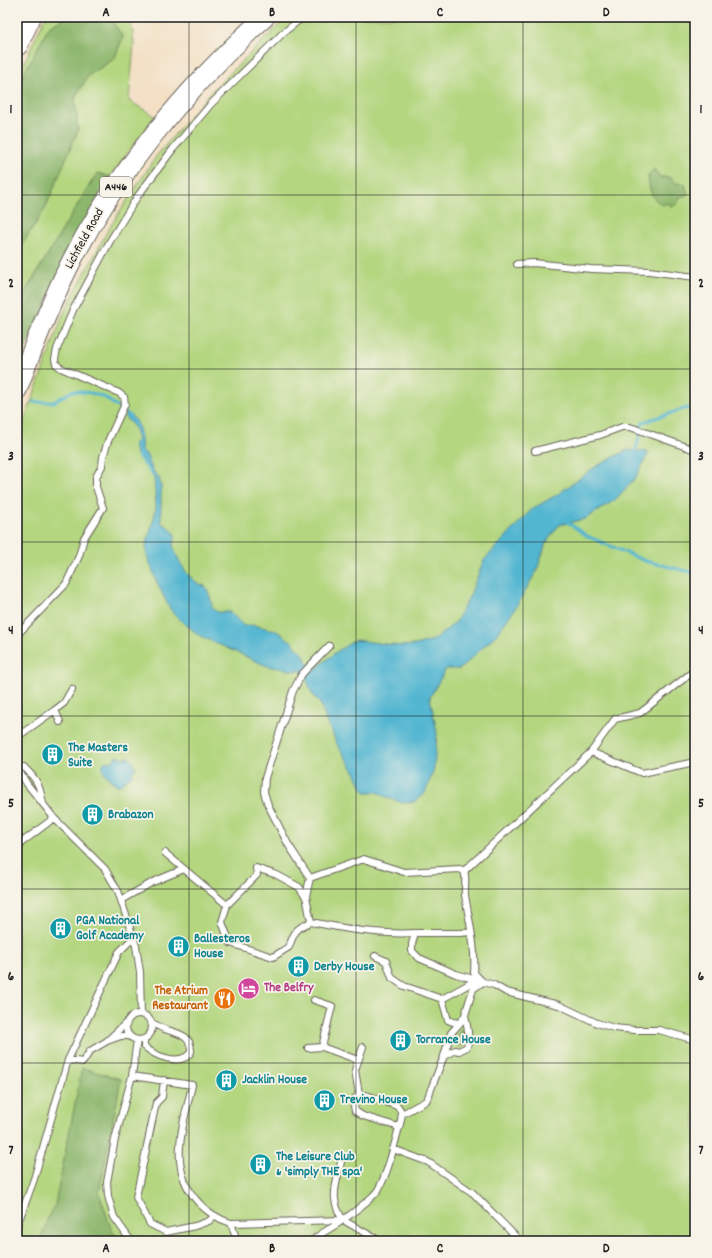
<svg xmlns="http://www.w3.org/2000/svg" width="712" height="1258" viewBox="0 0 712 1258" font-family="Dekko,sans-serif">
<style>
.green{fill:#b3d67f;stroke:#68794e}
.forest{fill:#8eb76e;stroke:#556a45}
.water{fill:#52b6d1;stroke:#376976}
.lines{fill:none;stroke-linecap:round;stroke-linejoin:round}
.stream{stroke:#52b6d1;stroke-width:3}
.service-casing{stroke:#676157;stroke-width:8}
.trunk-casing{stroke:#676157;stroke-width:21}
.motorway-casing{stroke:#676157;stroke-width:23}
.service{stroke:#fff;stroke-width:6}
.trunk{stroke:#fff;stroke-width:19}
.motorway{stroke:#fff;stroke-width:21}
.grid{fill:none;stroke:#1c1c1c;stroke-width:1;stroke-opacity:0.55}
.labels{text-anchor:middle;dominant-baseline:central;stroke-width:3.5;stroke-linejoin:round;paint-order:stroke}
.shield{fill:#f7f3e8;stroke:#5e5c59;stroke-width:1}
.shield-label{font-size:12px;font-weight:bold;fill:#1c1c1c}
.street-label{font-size:13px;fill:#1c1c1c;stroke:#f7f3e8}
.culture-label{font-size:13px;font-weight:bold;fill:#0d838f;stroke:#f7f3e8;text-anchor:start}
.hotel-label{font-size:13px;font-weight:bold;fill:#b23c85;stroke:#f7f3e8;text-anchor:start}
.food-label{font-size:13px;font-weight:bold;fill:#c56008;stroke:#f7f3e8;text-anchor:end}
.neatline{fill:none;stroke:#1c1c1c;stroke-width:1.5}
.grid-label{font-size:13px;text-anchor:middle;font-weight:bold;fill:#1c1c1c}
</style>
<rect width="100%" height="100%" fill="#f7f3e8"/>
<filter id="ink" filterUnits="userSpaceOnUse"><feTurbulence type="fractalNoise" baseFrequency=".025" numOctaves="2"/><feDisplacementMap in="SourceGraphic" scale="8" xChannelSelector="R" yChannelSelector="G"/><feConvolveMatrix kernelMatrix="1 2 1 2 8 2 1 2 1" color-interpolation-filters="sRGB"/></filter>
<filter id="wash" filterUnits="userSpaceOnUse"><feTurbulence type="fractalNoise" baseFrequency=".012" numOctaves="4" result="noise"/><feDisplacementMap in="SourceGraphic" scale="16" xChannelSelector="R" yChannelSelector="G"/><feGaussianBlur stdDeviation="0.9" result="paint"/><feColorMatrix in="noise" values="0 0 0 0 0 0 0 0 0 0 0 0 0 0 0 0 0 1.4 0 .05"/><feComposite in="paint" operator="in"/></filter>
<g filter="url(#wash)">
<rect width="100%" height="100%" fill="#f3e0c5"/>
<path class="green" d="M45 17H71H67L49 27 17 86V78Z
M112 17H131L134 43 129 101 155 116 110 177 97 173 22 297 17 296V252L45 209 77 130 75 98 89 75 114 59 123 37 111 20Z
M289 17H695V1241H17V440L64 312 109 228 157 155 211 92 282 22Z"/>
<path class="forest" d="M67 17H112L111 20 123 37 114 59 89 75 75 97 78 130 45 209 17 252V86L49 27Z
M654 169 660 177H669L676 183 685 184 688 195 680 197 677 204 671 206 667 203 663 205C650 199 649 187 648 175Z
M97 173 110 177 79 231 17 367V296L22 297Z
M463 1029C465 1034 464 1037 465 1042L463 1046 459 1047C455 1041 458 1034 463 1029Z
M82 1068 121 1079 99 1193 112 1231 121 1241H40L48 1217 55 1205Z"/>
<path class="water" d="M128 413C139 421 143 437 141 450L146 454 153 471 159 478 161 486V523C171 528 179 533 173 545 177 559 189 583 205 586 208 590 212 601 212 607L217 612H230L244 626 252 625 275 630 291 641 304 655 306 661 314 670 336 652 355 640 402 646 415 645 434 640 456 622 470 595 484 560 532 509 558 494 595 467 627 450 649 452 636 477 615 500 585 519 559 525 546 543 537 570 516 607 497 634 460 669H446L430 697 437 733 434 769 425 793 414 802 403 803 391 799 377 792H365L362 788 356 774 336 743 332 732 327 724 321 705 312 694 306 678 300 670 296 671 267 666 200 636 180 620 170 609 158 585 147 556 146 546 154 518 156 506 154 479 148 466 143 459 136 454 134 444 138 440 134 427 125 417Z
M116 756 125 758 128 757 133 762 136 769 133 770 132 776 126 779 120 785H117C110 780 99 771 104 762L113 761Z"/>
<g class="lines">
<path class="stream" d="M33 402H54L72 391 91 393 104 397 130 416
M139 453V457L153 475
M635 453 643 422 687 408 695 413
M566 521 587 536 645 561 695 573"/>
</g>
</g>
<g filter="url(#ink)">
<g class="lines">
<defs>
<path id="service" d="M517 264 534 263 591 269 649 271 695 277
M535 451 600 435 622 427H630L639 430 695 450
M17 635 66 584 79 556 84 538 103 508 96 487V477L102 466 103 457 108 441 125 404 124 397 119 393 61 368 56 364 55 359 57 349 73 310 110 241 137 197 173 149 211 104 283 33 303 17
M329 646 302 674 293 691 265 778 264 792 268 805 288 844 310 878 364 859 404 872 460 869 464 871C467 878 464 888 465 895 469 921 476 947 474 973L483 982 473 989 465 1015 460 1023 451 1033 444 1056 428 1097 426 1101 402 1114
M55 710 64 703 72 689
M17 737 55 710 60 722
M591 752 642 773 695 762
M17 765 19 771 27 784 43 804 54 818 105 869 118 891 136 946 140 972 141 1014
M18 768 24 767C38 781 39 784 43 803
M17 836C22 840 22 845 17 849
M21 843 54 818
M165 853 227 905 257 875 256 868 277 875 299 887 305 896H306L310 878
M464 871 591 752 615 719 640 713 695 670
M121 900 153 882 184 869
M227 905 222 922 230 943 273 957 289 947C294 932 296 928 311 922L306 896
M311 922C346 929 380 935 415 933L412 944V951L419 958 456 974 494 985 506 992 559 1005 597 1023 614 1028 634 1030H659L695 1040
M415 933H460L471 932
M375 956 386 961 392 978 404 986 442 999 448 1020 453 1022 460 1023
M442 999 471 983H480
M314 1000 332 1006 322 1047
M126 1027a13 13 0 1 1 26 0a13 13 0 1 1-26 0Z
M126 1023 107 1041 121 1036H129
M144 1040V1046C154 1056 181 1067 191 1052 192 1035 177 1033 164 1029 160 1027 156 1025 152 1023
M308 1048 322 1047 358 1060
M444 1056 455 1050 459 1051 467 1047C470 1036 467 1026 465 1015
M68 1060 119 952 133 938
M132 1076 192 1085C184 1124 166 1167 198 1202 207 1212 218 1219 231 1223L237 1241
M164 1080 162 1097 156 1103 136 1197 150 1224 166 1232 195 1226 209 1221 214 1216
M359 1094 355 1070 363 1047
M393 1149 428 1162 473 1193 520 1241
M341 1162C336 1186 329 1198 343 1220
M231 1223 343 1220 380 1241
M17 1226 34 1179 68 1060 83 1062 90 1051 107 1041
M131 1241 114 1217 108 1196 107 1182 115 1139 132 1076 137 1040
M312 1241C321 1232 333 1228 343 1220 350 1215 374 1197 378 1190 388 1173 392 1153 397 1135 399 1125 406 1113 397 1106L369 1096 359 1094C353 1100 353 1103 355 1111L363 1116 399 1127"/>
<path id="trunk" d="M17 390C33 347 50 304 71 262 119 169 187 87 265 17"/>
<path id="motorway" d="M17 45 30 17"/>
</defs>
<use href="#service" class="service-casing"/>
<use href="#trunk" class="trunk-casing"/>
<use href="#motorway" class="motorway-casing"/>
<use href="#service" class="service"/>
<use href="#trunk" class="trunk"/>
<use href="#motorway" class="motorway"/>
</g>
</g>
<path class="grid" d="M189 17V1241M356 17V1241M523 17V1241M17 195H695M17 369H695M17 542H695M17 716H695M17 889H695M17 1063H695"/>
<defs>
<symbol id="building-disc" viewBox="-11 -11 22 22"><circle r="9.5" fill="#0f9aa8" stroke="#f7f3e8"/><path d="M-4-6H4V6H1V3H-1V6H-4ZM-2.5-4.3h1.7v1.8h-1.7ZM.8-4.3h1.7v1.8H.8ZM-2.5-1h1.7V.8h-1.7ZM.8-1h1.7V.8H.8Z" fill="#fff"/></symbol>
<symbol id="hotel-disc" viewBox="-11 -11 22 22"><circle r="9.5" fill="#d1479c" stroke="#f7f3e8"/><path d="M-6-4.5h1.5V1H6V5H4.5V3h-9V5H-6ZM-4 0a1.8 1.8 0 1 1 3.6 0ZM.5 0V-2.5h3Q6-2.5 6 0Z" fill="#fff"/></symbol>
<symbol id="restaurant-disc" viewBox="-11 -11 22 22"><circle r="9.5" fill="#e8710a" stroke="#f7f3e8"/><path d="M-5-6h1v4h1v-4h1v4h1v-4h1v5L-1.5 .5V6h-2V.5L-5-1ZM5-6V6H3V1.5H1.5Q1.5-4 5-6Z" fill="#fff"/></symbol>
</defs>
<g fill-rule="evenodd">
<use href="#building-disc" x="40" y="742" width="25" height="25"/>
<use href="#building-disc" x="80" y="802" width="25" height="25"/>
<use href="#building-disc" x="48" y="916" width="25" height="25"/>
<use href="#building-disc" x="166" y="934" width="25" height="25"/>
<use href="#building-disc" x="286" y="954" width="25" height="25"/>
<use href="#hotel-disc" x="236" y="976" width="25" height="25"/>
<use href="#restaurant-disc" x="212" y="986" width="25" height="25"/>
<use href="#building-disc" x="388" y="1028" width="25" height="25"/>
<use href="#building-disc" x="214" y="1068" width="25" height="25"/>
<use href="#building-disc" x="312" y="1088" width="25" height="25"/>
<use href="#building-disc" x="248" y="1152" width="25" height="25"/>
</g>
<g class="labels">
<rect class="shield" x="100" y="177" width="32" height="20" rx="3"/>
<g class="shield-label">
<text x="116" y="187">A446</text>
</g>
<g class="street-label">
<text transform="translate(85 239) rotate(-61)">Lichfield Road</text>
</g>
<g class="culture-label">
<text x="68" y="748">The Masters<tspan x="68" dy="15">Suite</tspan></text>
<text x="108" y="815">Brabazon</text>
<text x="76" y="921">PGA National<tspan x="76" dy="15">Golf Academy</tspan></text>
<text x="194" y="939">Ballesteros<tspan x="194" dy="15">House</tspan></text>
<text x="314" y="967">Derby House</text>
<text x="416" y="1040">Torrance House</text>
<text x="242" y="1080">Jacklin House</text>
<text x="340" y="1100">Trevino House</text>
<text x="276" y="1157">The Leisure Club<tspan x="276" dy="15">&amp; 'simply THE spa'</tspan></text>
</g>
<g class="hotel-label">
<text x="264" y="988">The Belfry</text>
</g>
<g class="food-label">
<text x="208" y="991">The Atrium<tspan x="208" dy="15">Restaurant</tspan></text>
</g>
</g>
<rect width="712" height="1258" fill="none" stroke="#f7f3e8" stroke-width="44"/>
<rect x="22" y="22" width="668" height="1214" class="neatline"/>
<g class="grid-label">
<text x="106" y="16">A</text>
<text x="272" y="16">B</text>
<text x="440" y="16">C</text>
<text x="606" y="16">D</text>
<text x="11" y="113">1</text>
<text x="701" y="113">1</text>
<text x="11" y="287">2</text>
<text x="701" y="287">2</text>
<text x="11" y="460">3</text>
<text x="701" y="460">3</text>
<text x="11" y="634">4</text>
<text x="701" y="634">4</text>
<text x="11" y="807">5</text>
<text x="701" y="807">5</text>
<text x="11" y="980">6</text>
<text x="701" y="980">6</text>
<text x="11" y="1154">7</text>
<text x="701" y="1154">7</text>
<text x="106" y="1252">A</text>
<text x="272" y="1252">B</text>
<text x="440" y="1252">C</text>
<text x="606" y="1252">D</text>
</g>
</svg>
